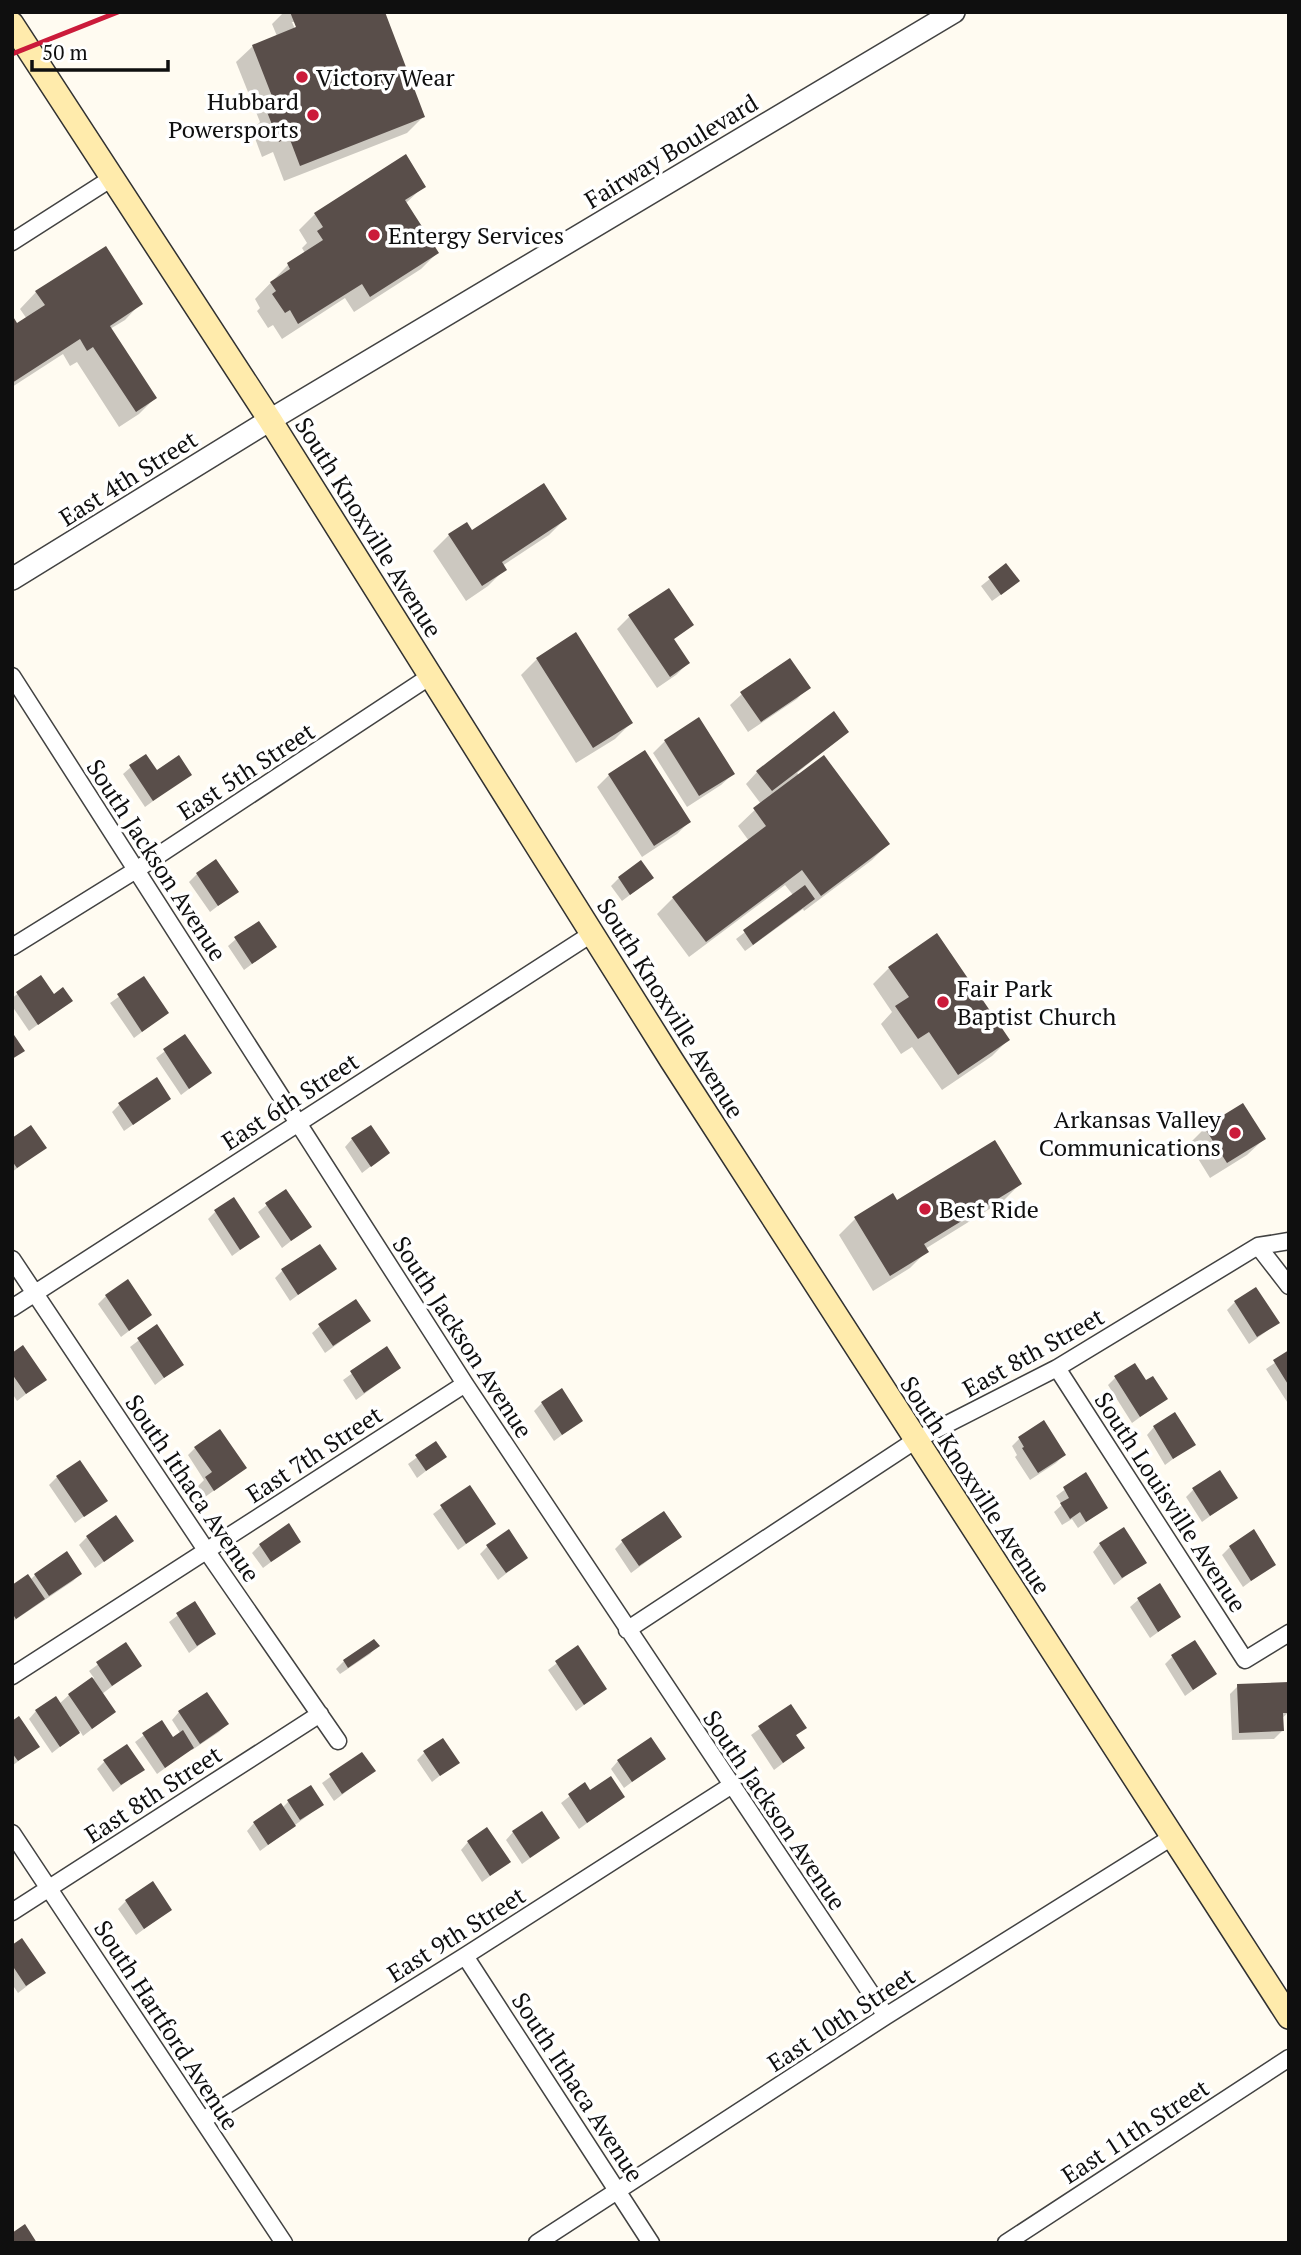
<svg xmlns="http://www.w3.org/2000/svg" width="1301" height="2255" viewBox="0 0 1301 2255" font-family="'PT Serif',serif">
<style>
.shadow{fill:#0003;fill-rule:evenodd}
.building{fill:#594e4a}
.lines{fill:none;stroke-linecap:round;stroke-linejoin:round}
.minor-casing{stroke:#424242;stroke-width:19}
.tertiary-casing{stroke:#424242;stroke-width:24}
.secondary-casing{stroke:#313131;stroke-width:26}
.minor{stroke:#fff;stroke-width:16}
.tertiary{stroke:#fff;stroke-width:21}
.secondary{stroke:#ffebac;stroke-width:23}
.rail{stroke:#cb1b3a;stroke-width:5}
.poi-dot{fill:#cb1b3a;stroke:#fff;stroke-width:2.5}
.labels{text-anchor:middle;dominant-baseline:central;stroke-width:7;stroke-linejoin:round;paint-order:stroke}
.poi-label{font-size:24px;fill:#0f0f0f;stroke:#fff;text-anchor:start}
.street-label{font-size:24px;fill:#0f0f0f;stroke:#fff}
</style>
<rect width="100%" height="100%" fill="#fffbf1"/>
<path class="shadow" d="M284 12H383L423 117 407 133 284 181 273 152 262 157 252 130 260 122 236 62 253 46 277 36 272 24ZM292 22H296L298 36Z
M424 186 405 204 437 253 421 269 354 312 345 298 282 339 273 325 268 328 257 311 260 308 255 299 288 265 305 253 302 248 307 243 299 230 315 214Z
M36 292 141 303 125 320 110 329 155 398 139 414 119 427 77 362 70 366 63 354 12 387V318L17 325 27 319 20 309Z
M565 519 549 535 502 566 504 570 488 586 466 601 433 551 449 535Z
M1006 566 1010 588 992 601 981 586Z
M629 617 692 625 673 640 688 663 676 675 657 688 617 629Z
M537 659 631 723 615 739 576 763 521 675Z
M808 687 797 699 748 732 730 705 742 694Z
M839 739 797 773 888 844 872 860 804 911 803 909 745 951 736 939 793 895 785 885 689 957 657 914 673 898 749 841 738 826 761 804 746 784 757 772Z
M665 741 733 774 721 785 687 807 653 753Z
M131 767 156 772 190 774 145 807 123 774Z
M609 775 689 822 677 834 642 857 597 787Z
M197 874 236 892 210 912 189 882Z
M619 878H652L622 901 611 886Z
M236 939 275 947 244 970 228 946Z
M889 968 1008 1040 992 1056 942 1090 912 1047 901 1054 881 1024 892 1012 873 984Z
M41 977 53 996 70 1001 29 1031 12 1006V998Z
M144 979 167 1013 134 1038 110 1003Z
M185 1036 210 1073 181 1095 156 1058Z
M169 1099 124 1131 112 1112 119 1105Z
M1205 1128 1264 1139 1247 1155 1210 1178 1189 1144Z
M352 1139 388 1153 362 1173 345 1147Z
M12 1140 45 1148 12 1172Z
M1020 1184 1004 1200 925 1249 926 1252 910 1268 873 1291 839 1235 855 1219 897 1203Z
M285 1191 309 1227 282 1248 258 1212Z
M215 1212 258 1237 232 1256 208 1219Z
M334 1268 290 1301 275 1278 282 1271Z
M106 1296 150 1315 121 1337 98 1304Z
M1235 1302 1278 1323 1249 1344 1227 1310Z
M369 1321 325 1353 312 1333 320 1326Z
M156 1327 182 1364 155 1385 130 1347Z
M386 1349 399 1368 356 1400 343 1380Z
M1289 1353V1405L1266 1369Z
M12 1355 44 1380 17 1401 12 1393Z
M1115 1378 1146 1382 1165 1399 1132 1423 1108 1385Z
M542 1403 581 1421 554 1441 534 1411Z
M1154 1427 1193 1444 1165 1465 1147 1435Z
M1019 1439 1064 1455 1056 1463 1030 1480 1015 1457 1017 1455 1012 1446Z
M435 1444 444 1457 417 1478 408 1464Z
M195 1448 245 1468 205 1497 198 1486 204 1480 188 1455Z
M1085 1475 1106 1508 1078 1528 1072 1519 1062 1525 1054 1512 1062 1505 1056 1496Z
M57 1477 106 1500 75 1523 49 1485Z
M469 1487 494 1524 458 1550 433 1514Z
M1193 1490 1235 1498 1202 1522 1186 1497Z
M87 1537 132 1541 95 1568 79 1545Z
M680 1537 631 1573 615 1549 623 1541Z
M299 1541 263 1568 252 1553 260 1545Z
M1100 1544 1144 1562 1114 1585 1093 1552Z
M488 1546 526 1558 498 1580 480 1554Z
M1230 1547 1274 1564 1243 1587 1222 1555Z
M80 1574 73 1581 12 1622V1587L30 1580 35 1575Z
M1138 1600 1179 1617 1150 1638 1130 1607Z
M194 1603 214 1634 189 1653 169 1622Z
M374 1641 377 1646 370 1654 340 1674 336 1669 344 1661Z
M126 1644 140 1665 102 1694 114 1712 83 1736 80 1731 52 1753 29 1719 36 1711 59 1704 69 1695 94 1678 89 1671Z
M577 1648 605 1689 576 1711 548 1670Z
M1172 1657 1215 1674 1185 1696 1165 1664Z
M1238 1686 1289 1712 1281 1719 1282 1731 1274 1739 1232 1740 1230 1694Z
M790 1707 805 1727 795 1736 803 1748 774 1770 751 1735Z
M179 1712 227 1724 219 1732 192 1750 191 1749 157 1774 135 1742 161 1722 173 1739 181 1734 172 1720Z
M12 1723 38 1746 12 1766Z
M424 1753 457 1762 432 1782 417 1760Z
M362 1754 373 1771 334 1801 322 1783Z
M664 1758 624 1788 611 1769 618 1761Z
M105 1761 142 1769 113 1792 97 1769Z
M584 1785 590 1793 623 1797 579 1829 561 1803Z
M288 1802 322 1805 260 1851 247 1831 254 1823 282 1808Z
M513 1832 558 1838 522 1864 506 1840Z
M468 1842 509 1862 482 1882 461 1850Z
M126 1901 170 1910 136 1935 118 1909Z
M12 1947 44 1973 18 1993 12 1984Z"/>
<path class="building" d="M290 12H385L425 117 300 166 289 137 279 142 267 112 277 109 252 45 296 27Z
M406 154 426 187 405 200 439 253 370 297 362 284 298 324 290 310 285 313 272 294 276 291 270 282 290 269 287 263 323 240 317 231 323 227 314 213Z
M106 246 143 304 110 326 157 398 136 412 93 347 87 351 80 339 12 383V315L17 323 45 305 35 291Z
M544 483 567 519 502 562 507 570 482 586 448 534 467 522 472 530Z
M1006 563 1020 581 1001 595 988 577Z
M669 588 694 625 674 639 690 663 670 677 628 615Z
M576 632 633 723 593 748 536 658Z
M790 658 811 688 761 722 740 692Z
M834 711 849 732 772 791 756 771Z
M699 717 735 774 699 796 664 740Z
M645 750 691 822 654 846 608 774Z
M146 754 157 770 179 755 192 775 153 801 129 765Z
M824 755 890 844 821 896 802 870 706 942 672 897 766 826 753 808Z
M216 859 239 892 218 906 196 873Z
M641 860 654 878 630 895 618 877Z
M805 885 815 899 753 945 743 930Z
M259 921 277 947 252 964 234 937Z
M937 933 1010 1040 958 1075 929 1032 918 1039 895 1006 909 997 888 967Z
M41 975 54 994 63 987 73 1001 38 1025 16 992Z
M144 976 169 1013 142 1032 117 994Z
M12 1032 25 1051 12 1059Z
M185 1034 212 1073 189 1089 163 1049Z
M157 1077 171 1099 133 1125 118 1103Z
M1243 1103 1266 1139 1227 1163 1204 1127Z
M31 1125 47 1148 17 1168 12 1161V1138Z
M371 1125 390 1153 371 1167 351 1138Z
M995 1140 1022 1184 924 1244 929 1252 890 1276 854 1217 893 1193 897 1200Z
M286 1189 312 1227 291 1241 265 1203Z
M234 1197 260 1237 240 1250 214 1210Z
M320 1244 337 1269 298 1295 281 1269Z
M128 1279 152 1315 129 1331 105 1295Z
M1256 1287 1280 1323 1257 1337 1234 1301Z
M356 1299 371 1321 333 1346 318 1324Z
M157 1324 184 1365 164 1378 137 1338Z
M23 1345 47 1380 26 1394 12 1374V1353Z
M387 1346 401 1368 364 1393 350 1371Z
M1289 1350V1386L1273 1360Z
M1135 1363 1146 1380 1153 1376 1168 1399 1140 1417 1114 1376Z
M562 1388 583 1421 562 1435 541 1402Z
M1175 1412 1196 1445 1173 1459 1153 1426Z
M1044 1420 1066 1455 1038 1473 1022 1448 1024 1447 1018 1437Z
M220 1429 247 1468 214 1491 205 1477 212 1472 194 1447Z
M436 1441 447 1457 426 1471 415 1455Z
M80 1460 108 1501 84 1517 56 1476Z
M1220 1470 1238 1498 1210 1516 1192 1488Z
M1086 1472 1108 1508 1086 1522 1080 1512 1070 1519 1060 1503 1069 1498 1063 1487Z
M470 1485 496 1524 466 1544 440 1505Z
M664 1511 682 1537 639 1566 621 1540Z
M116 1515 134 1541 104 1562 86 1536Z
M289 1523 301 1542 271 1562 259 1544Z
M1124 1527 1147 1563 1122 1578 1099 1543Z
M509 1529 528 1558 506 1573 486 1545Z
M1254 1529 1276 1565 1251 1581 1229 1546Z
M67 1551 82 1574 49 1596 34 1574Z
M28 1574 45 1599 16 1619 12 1613V1585Z
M1160 1583 1181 1617 1158 1632 1137 1598Z
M195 1601 216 1634 197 1646 176 1613Z
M374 1639 380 1646 348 1668 343 1660Z
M1195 1640 1217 1674 1193 1690 1171 1655Z
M126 1642 142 1666 112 1686 96 1662Z
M578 1645 607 1689 584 1705 555 1661Z
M92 1677 116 1712 92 1729 68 1694Z
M1289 1682V1713H1283L1284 1731 1239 1733 1237 1684Z
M207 1692 229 1724 200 1744 178 1711Z
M56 1696 80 1733 60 1747 35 1710Z
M791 1704 807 1728 796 1735 805 1748 783 1763 758 1726Z
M19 1716 40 1747 18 1761 12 1753V1721Z
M162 1720 173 1737 183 1730 194 1748 165 1768 142 1733Z
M651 1737 666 1759 632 1782 617 1760Z
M443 1738 460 1763 440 1776 423 1751Z
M127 1744 145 1770 121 1785 103 1760Z
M362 1752 376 1771 342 1794 329 1774Z
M611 1776 625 1797 587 1823 568 1794 585 1782 590 1790Z
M311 1785 324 1805 300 1820 287 1800Z
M281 1803 296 1826 268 1845 253 1822Z
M542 1811 560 1838 530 1858 512 1831Z
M487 1827 511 1862 490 1876 467 1841Z
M153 1881 172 1910 144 1929 125 1900Z
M22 1938 46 1973 26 1986 12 1965V1945Z
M25 2224 37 2243H12V2233Z"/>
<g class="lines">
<defs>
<path id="minor" d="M12 242 112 178
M12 676 465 1384 886 2016
M12 947 136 870 432 675
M1258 1246 1289 1286
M12 1259 206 1550 338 1741
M12 1308 593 933
M1057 1368 1245 1660 1289 1633
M627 1630 916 1440 1057 1368 1258 1246 1289 1241
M12 1676 465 1384
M12 1833 284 2243
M12 1912 320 1714
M465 1956 651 2243
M203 2120 465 1956 732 1785
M537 2243 886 2016 1172 1837
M1006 2243 1289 2058"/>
<path id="tertiary" d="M12 579 270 420 954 12"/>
<path id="secondary" d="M12 24 270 420 672 1061 1289 2017"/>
</defs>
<use href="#minor" class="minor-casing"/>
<use href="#tertiary" class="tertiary-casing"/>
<use href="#secondary" class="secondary-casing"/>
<use href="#minor" class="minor"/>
<use href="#tertiary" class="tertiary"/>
<use href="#secondary" class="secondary"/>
<path class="rail" d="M12 54 118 12"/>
</g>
<g class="poi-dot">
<circle cx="302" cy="77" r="7"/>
<circle cx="313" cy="115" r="7"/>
<circle cx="374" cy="235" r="7"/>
<circle cx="943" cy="1002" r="7"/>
<circle cx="1235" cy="1133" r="7"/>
<circle cx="925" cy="1209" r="7"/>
</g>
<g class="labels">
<g class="poi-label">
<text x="316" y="77">Victory Wear</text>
<text x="299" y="101" text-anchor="end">Hubbard<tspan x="299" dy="28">Powersports</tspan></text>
<text x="388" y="235">Entergy Services</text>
<text x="957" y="988">Fair Park<tspan x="957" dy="28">Baptist Church</tspan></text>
<text x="1221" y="1119" text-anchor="end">Arkansas Valley<tspan x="1221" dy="28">Communications</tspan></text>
<text x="939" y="1209">Best Ride</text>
</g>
<g class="street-label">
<text transform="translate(671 151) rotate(-31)">Fairway Boulevard</text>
<text transform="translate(128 478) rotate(-32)">East 4th Street</text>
<text transform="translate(369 527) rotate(58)">South Knoxville Avenue</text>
<text transform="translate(246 771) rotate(-33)">East 5th Street</text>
<text transform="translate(157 860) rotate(57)">South Jackson Avenue</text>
<text transform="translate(671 1008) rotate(58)">South Knoxville Avenue</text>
<text transform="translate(290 1101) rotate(-33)">East 6th Street</text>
<text transform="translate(463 1337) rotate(57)">South Jackson Avenue</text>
<text transform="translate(1033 1352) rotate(-29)">East 8th Street</text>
<text transform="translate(314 1454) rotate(-33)">East 7th Street</text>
<text transform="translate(976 1485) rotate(57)">South Knoxville Avenue</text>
<text transform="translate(193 1488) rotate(56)">South Ithaca Avenue</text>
<text transform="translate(1171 1502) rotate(57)">South Louisville Avenue</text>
<text transform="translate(153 1794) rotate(-33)">East 8th Street</text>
<text transform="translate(775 1810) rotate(56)">South Jackson Avenue</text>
<text transform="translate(456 1934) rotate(-32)">East 9th Street</text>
<text transform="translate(841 2019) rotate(-33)">East 10th Street</text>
<text transform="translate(167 2025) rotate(57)">South Hartford Avenue</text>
<text transform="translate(578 2087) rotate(57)">South Ithaca Avenue</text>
<text transform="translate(1135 2131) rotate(-33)">East 11th Street</text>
</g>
</g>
<rect width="1301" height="2255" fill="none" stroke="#0f0f0f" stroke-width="28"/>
<path d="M32 60v10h136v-10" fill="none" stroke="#0f0f0f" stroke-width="3.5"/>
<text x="42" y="60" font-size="21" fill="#0f0f0f" stroke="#ffffff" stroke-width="5" paint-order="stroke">50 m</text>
</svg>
